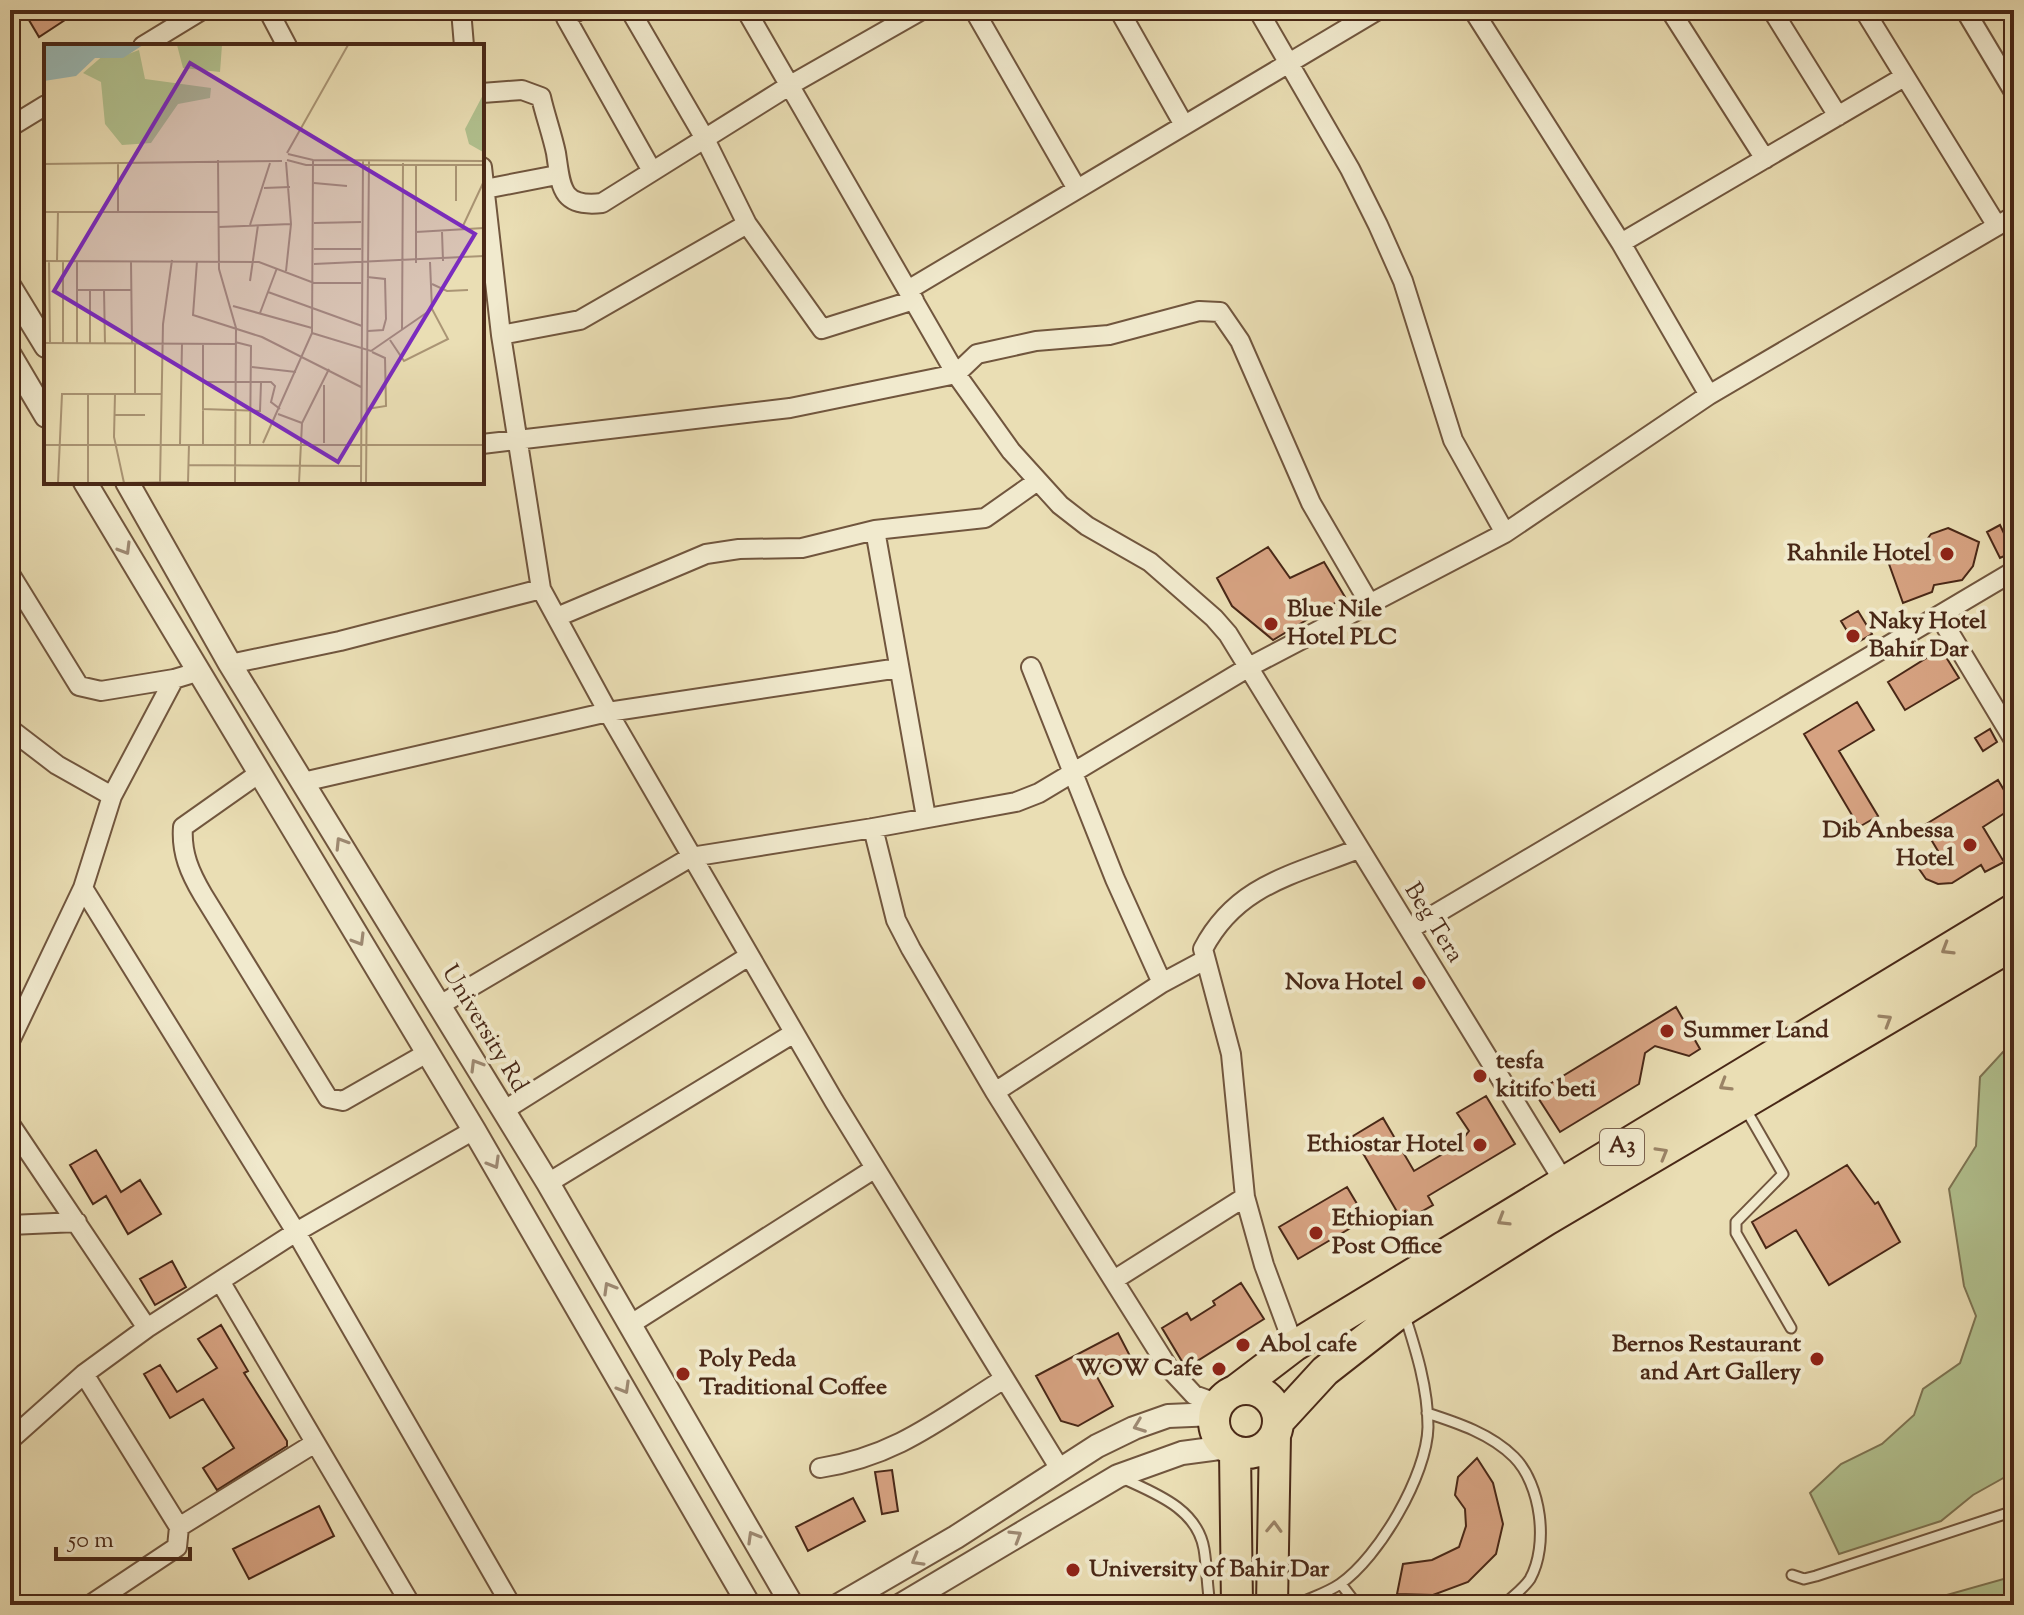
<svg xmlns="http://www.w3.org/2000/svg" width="2024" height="1615" viewBox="0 0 2024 1615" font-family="'Sorts Mill Goudy',serif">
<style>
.green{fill:#b2c290;stroke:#7e7554;stroke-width:2}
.building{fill:#d6a281;stroke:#492817;stroke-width:2}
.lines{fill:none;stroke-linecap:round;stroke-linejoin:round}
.service-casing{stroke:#71563e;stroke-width:13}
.minor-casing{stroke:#71563e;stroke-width:22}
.tertiary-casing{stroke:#71563e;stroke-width:26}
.trunk-casing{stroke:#492817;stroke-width:34}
.service{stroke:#f1eace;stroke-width:9}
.minor{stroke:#f1eace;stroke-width:18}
.tertiary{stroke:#f1eace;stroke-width:22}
.trunk{stroke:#eadeb4;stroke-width:30}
.oneway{stroke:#9d8972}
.oneway2{stroke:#9a8366}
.poi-dot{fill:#8f2418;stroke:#f1eace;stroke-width:3}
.labels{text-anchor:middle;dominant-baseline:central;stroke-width:8;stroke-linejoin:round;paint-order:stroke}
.shield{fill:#f1eace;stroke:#7b624e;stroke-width:2}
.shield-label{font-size:22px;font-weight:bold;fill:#492817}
.poi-label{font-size:24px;font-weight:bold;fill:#492817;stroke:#f1eace;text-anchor:start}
.street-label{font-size:24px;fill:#492817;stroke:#f1eace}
.inset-river{fill:none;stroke:#9bbab6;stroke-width:4}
.inset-road{fill:none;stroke:#aa9575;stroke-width:2}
.view{fill:#7b2cbf;fill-opacity:0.15;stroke:#7b2cbf;stroke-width:4}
.inset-edge{fill:none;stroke:#492817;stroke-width:4}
</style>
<rect width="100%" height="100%" fill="#eadeb4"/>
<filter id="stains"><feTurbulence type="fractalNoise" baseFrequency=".0025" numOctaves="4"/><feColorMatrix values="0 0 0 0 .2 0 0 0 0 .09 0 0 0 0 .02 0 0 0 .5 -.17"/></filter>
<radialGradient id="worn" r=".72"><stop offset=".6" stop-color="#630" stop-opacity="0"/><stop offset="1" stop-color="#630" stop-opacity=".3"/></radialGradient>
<path class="green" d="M2014 1040V1472L1973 1495 1941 1521 1839 1554 1810 1493 1841 1464 1882 1444 1914 1415 1923 1389 1960 1363 1976 1316 1964 1286 1949 1189 1976 1146 1980 1077Z
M2014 1576V1605H1914L1922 1602Z"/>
<path class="building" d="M23 10H59L65 20 39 37Z
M2000 525 2013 552 2000 558 1987 532Z
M1948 528 1979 542 1973 566 1962 580 1934 585 1932 592 1903 603 1889 564 1920 549 1931 534Z
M1268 547 1290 578 1324 562 1345 597 1273 640 1232 606 1217 578Z
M1858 611 1872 634 1855 644 1841 621Z
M1941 649 1959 678 1905 710 1888 682Z
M1857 702 1874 730 1839 751 1878 816 1859 827 1804 734Z
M1990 729 1997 742 1983 751 1975 738Z
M1998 780 2014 807 1983 827 2004 862 1985 872 1981 865 1952 883 1938 884 1926 879 1917 866 1938 851 1923 826Z
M1676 1007 1700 1049 1689 1056 1655 1046 1645 1053 1639 1084 1560 1132 1535 1093Z
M1486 1096 1515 1144 1428 1196 1433 1205 1403 1222 1353 1136 1383 1118 1414 1171 1458 1145 1469 1131 1457 1113Z
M96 1150 121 1192 140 1180 161 1214 128 1234 106 1196 93 1204 70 1165Z
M1847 1165 1875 1204 1878 1202 1900 1242 1829 1285 1796 1230 1766 1248 1752 1222Z
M1347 1187 1366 1219 1298 1259 1279 1227Z
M172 1261 186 1287 155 1305 140 1279Z
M1241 1283 1264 1319 1186 1368 1162 1328 1187 1313 1191 1320 1215 1305 1213 1301Z
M221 1325 248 1371 244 1373 287 1441V1446L217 1490 203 1468 234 1448 203 1399 170 1418 144 1374 160 1365 177 1392 217 1368 198 1339Z
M1118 1333 1130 1356 1096 1375 1113 1406 1078 1426 1061 1421 1036 1376Z
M1477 1458 1493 1483 1503 1524 1496 1554 1468 1582 1433 1595 1397 1594 1403 1564 1432 1560 1459 1547 1466 1526 1465 1509 1455 1495 1458 1477Z
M892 1470 898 1511 882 1514 875 1472Z
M853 1498 865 1521 808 1551 796 1527Z
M319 1506 334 1536 249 1579 233 1549Z"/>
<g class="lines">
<defs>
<path id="service" d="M1745 1108 1783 1174 1736 1222V1233L1791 1328
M1427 1413C1458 1423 1491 1434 1514 1457 1541 1484 1549 1545 1530 1579 1524 1588 1512 1597 1504 1605
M1122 1478C1154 1493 1197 1508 1204 1549 1207 1567 1207 1586 1210 1605
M1792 1575 1804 1579 1816 1576 2014 1511
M1341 1584 1357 1605
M1296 1605C1310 1598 1327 1593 1340 1584 1379 1557 1427 1475 1428 1427 1428 1388 1416 1350 1404 1313"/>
<path id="minor" d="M268 10 287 46
M461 10 464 46
M580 10 566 18 652 171
M630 10 704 137 747 224 822 329 914 300
M746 10 956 374 1011 451 1060 505 1087 526 1150 562 1214 618 1228 634 1569 1190
M974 10 1077 189
M1119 10 1184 125
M1258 10 1350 169 1378 225 1403 281 1453 440 1505 533
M1473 10 1621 243 1709 395
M1670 10 1765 159
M1772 10 1838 116
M1864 10 1997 226
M1965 10 2014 92
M143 46 202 10
M482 93 522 90 541 97C545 115 552 134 556 153 561 186 560 208 602 203L792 84 922 10
M10 127 46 105
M482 167 501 335 541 589 608 712 834 1101 1060 1469
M485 189 557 175
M1621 243 1904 77
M908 290 1378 10
M501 335 580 320 747 224
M482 444 790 408 956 374 977 354 1036 341 1109 335 1199 311 1220 312 1240 341 1311 503 1371 606
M875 530 926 817
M10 574 79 686 101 691 174 679
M557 617 706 554 739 549 802 548 875 530 985 518 1036 482
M1940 617 2014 740
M230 664 340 641 541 589
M1031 667 1115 879 1162 983
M10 729 57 765 112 796
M258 774 183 827C181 853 190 873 203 895L328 1098 343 1101 427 1053
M303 782 608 712 899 668
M873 828 896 920 911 949 995 1092 1168 1367 1194 1395 1219 1404
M83 888 296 1232 511 1605
M1410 929 2014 571
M440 1005 691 857 873 828 1016 802 1039 793 1249 667 1505 533 1709 395 2014 216
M10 1041 83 888 112 796 174 679 197 672
M995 1092 1162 983 1203 961
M503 1111 749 956
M10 1124 147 1328
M548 1183 794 1033
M10 1225 77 1222
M1114 1280 1245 1197
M220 1281 411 1605
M631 1324 874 1169
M1294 1346 1264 1265 1245 1197 1231 1054 1203 949C1237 884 1294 875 1358 849
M84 1374 179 1527
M10 1440 84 1374 147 1328 296 1232 474 1130
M820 1468C897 1456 940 1419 1004 1379
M90 1605 177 1547 179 1527 315 1443"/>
<path id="tertiary" d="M10 287 46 346
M10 355 46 416
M85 482 474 1130 749 1605
M127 482 230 664 548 1183 792 1605
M839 1605 956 1537 1097 1446 1134 1428 1168 1416 1215 1414
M901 1605 1118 1476 1182 1453 1227 1447"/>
<path id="trunk" d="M1214 1421a32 32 0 1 1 64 0a32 32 0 1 1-64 0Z
M1235 1391 1294 1346 2014 909
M1279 1421 1325 1371 1403 1310 1546 1220 2014 944
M1235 1451 1237 1605
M1272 1605 1275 1435"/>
</defs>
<use href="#service" class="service-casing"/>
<use href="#minor" class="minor-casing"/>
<use href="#tertiary" class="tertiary-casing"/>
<use href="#trunk" class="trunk-casing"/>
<use href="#service" class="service"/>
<use href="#minor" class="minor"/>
<use href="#tertiary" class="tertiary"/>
<use href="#trunk" class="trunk"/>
</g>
<defs><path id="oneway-chevron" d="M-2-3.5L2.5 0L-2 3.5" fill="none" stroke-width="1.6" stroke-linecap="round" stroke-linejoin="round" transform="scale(2)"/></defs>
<g class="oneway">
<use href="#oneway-chevron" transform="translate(125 549) rotate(59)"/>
<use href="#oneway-chevron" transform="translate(341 843) rotate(-122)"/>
<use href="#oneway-chevron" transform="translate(359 940) rotate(59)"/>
<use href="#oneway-chevron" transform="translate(476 1065) rotate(-121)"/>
<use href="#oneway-chevron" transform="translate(494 1163) rotate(60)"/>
<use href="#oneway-chevron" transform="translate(609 1288) rotate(-120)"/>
<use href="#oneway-chevron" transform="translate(624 1388) rotate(60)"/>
<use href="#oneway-chevron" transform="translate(1139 1426) rotate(159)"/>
<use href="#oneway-chevron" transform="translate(1016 1536) rotate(-31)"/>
<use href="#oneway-chevron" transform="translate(753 1537) rotate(-120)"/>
<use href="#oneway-chevron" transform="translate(917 1560) rotate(150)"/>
</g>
<g class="oneway2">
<use href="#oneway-chevron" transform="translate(1947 949) rotate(149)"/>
<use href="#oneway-chevron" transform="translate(1886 1020) rotate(-31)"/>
<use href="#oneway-chevron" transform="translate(1725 1085) rotate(149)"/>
<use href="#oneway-chevron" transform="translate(1662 1153) rotate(-30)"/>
<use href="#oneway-chevron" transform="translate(1503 1220) rotate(149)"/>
<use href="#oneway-chevron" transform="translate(1274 1527) rotate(-88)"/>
</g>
<g class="poi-dot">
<circle cx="1947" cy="554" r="8"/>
<circle cx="1271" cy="624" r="8"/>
<circle cx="1853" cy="636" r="8"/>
<circle cx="1970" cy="845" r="8"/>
<circle cx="1419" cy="983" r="8"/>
<circle cx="1667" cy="1031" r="8"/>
<circle cx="1480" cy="1076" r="8"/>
<circle cx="1480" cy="1145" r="8"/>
<circle cx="1316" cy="1233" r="8"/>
<circle cx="1243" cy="1345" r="8"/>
<circle cx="1817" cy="1359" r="8"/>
<circle cx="1219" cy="1369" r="8"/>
<circle cx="683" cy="1374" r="8"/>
<circle cx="1073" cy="1570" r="8"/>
</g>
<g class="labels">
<rect class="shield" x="1600" y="1129" width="44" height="36" rx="6"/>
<g class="shield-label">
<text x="1622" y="1147">A3</text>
</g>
<g class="poi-label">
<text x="1931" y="554" text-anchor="end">Rahnile Hotel</text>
<text x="1287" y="610">Blue Nile<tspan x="1287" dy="28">Hotel PLC</tspan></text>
<text x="1869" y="622">Naky Hotel<tspan x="1869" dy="28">Bahir Dar</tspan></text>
<text x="1954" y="831" text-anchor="end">Dib Anbessa<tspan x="1954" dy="28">Hotel</tspan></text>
<text x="1403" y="983" text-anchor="end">Nova Hotel</text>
<text x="1683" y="1031">Summer Land</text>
<text x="1496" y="1062">tesfa<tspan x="1496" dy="28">kitifo beti</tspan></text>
<text x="1464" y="1145" text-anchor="end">Ethiostar Hotel</text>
<text x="1332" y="1219">Ethiopian<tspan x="1332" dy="28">Post Office</tspan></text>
<text x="1259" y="1345">Abol cafe</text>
<text x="1801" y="1345" text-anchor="end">Bernos Restaurant<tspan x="1801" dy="28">and Art Gallery</tspan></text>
<text x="699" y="1360">Poly Peda<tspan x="699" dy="28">Traditional Coffee</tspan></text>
<text x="1203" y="1369" text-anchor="end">WOW Cafe</text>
<text x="1089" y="1570">University of Bahir Dar</text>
</g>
<g class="street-label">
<text transform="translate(1433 923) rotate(58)">Beg Tera</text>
<text transform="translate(484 1029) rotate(59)">University Rd</text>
</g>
</g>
<g transform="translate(44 44)">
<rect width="440" height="440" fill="#eadeb4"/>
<path d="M133 1H178L176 28 139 24ZM95 6 101 35 167 44 166 54 134 60 107 99 78 101 61 80 57 38 39 29 61 10 74 14ZM440 49V108H439L425 100 421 85Z" fill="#b2c290"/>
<path d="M0 1H99L79 14H51L32 32 0 37Z" fill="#9bbab6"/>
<path class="inset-river" d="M440 377V434"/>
<path class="inset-road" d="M243 109 304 1M244 110 269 116 440 117M174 116 175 225 192 284 191 439M243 116 262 121H440M0 120 238 117M74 120V167M412 121V157M270 139 303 142M220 144 246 143M0 168H175M270 179 317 178M206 181 226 119M175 183 247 180M418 184 440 137M372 188 440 184M398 188 399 217M270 205H317M0 217 215 218 270 239H317M5 217 6 299M13 217 14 167M33 217V300M153 217 149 271 218 293 317 343M87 218 88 300M372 219V121M270 220 440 212M242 227 247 180 242 118M323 233 341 235 342 275 339 286 324 287M206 237 214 181M388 240 403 247 424 246M33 246H87M46 246V300M60 246 61 300M224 248 318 282M189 262 268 284M216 269 233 224M358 286 359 119M268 289 327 307 388 265M346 296 360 317 404 295 388 265 386 218M191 298 207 302 206 400M0 299 191 300M19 299V217M91 300V350M159 300V400M208 323 252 328M158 338H227L231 342 227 358 236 365M71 350 70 393 80 439M158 365 216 367 217 339M323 365 342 362 341 314 328 308M234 370 258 379M71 371H101M219 399 268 289 269 116M280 399V341M136 400 138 300M0 401H440M144 421 317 422M116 438 119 280 128 216M144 438 145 400M14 439 18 350H118M44 439V350M72 439 144 438M255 439 258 379 285 325M317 439 319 116M322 439 325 116"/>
<path class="view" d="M146 19 431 190 294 418 10 247Z"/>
<rect width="440" height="440" class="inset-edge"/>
</g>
<rect width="2024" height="1615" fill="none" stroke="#eadeb4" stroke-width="40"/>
<rect x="12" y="12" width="2000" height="1591" fill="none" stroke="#492817" stroke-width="4"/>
<rect x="20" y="20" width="1984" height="1575" fill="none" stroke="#492817" stroke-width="2"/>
<path d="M56 1547v12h134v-12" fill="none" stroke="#492817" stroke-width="4"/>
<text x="68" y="1547" font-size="24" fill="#492817" stroke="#f1eace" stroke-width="6" paint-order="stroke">50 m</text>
<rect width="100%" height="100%" filter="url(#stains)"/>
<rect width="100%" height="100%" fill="url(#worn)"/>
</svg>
